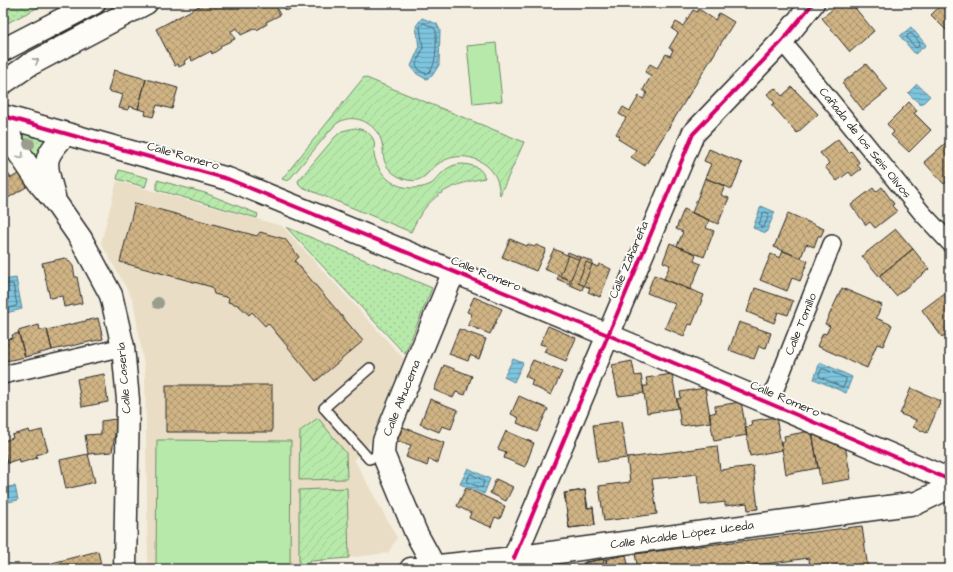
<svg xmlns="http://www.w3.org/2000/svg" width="953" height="572" viewBox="0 0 953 572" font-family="'Architects Daughter',sans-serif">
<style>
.built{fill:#e9ddc5}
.grass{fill:url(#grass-dots);stroke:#718a6a}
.park{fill:#b7eaaa;stroke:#718a6a}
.garden{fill:url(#garden-furrows);stroke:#718a6a}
.water{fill:url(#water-rules);stroke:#5c8796}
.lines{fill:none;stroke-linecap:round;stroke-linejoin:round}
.shore{stroke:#4c6873;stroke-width:1}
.building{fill:url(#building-cross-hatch);stroke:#2b2b2b}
.lane-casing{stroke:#2b2b2b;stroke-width:12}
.street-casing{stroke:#2b2b2b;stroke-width:20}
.secondary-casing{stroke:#2b2b2b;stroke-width:25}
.lane{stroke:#fdfcf7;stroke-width:9}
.street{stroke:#fdfcf7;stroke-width:17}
.secondary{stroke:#fdfcf7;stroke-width:22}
.cycleway-casing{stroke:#fdfcf7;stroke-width:6}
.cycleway{stroke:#d6006c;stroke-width:4}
.tree{fill:#999d8e}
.oneway{stroke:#9e9e9b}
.labels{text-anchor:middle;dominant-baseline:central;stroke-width:4;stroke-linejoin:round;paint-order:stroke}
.street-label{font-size:12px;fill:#2b2b2b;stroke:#fdfcf7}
</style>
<defs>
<pattern id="grass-dots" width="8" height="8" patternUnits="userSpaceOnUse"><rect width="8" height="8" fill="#b7eaaa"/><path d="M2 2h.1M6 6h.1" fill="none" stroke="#9ec992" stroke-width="1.8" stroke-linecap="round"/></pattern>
<pattern id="garden-furrows" width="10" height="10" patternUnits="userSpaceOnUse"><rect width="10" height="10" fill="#b7eaaa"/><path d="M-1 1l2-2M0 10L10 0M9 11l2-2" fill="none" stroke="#9ec992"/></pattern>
<pattern id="water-rules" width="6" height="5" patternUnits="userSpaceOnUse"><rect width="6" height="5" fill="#7dc4de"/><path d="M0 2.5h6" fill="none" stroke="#679fb4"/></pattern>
<pattern id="building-cross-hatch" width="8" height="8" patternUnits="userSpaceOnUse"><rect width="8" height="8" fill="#d0b485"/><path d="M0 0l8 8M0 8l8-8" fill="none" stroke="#a9936d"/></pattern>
</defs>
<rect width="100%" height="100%" fill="#f4eee0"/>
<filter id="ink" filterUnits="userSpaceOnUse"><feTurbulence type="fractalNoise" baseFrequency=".025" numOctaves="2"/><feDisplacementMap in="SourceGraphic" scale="8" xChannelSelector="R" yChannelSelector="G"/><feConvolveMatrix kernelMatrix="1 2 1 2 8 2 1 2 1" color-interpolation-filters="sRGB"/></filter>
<g filter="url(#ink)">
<path class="built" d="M117 181 282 226 404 359 367 449 354 459 397 538 388 553 312 562 303 569H148L145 371 133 300 101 243Z"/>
<path class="grass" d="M3 3H47L3 25Z
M15 131 48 140C40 148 36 155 38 166Z
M286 227 432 288 405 354Z"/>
<path class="park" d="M496 43 502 101 473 104 467 46Z
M157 440 291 441 290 569 156 567Z"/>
<path class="garden" d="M364 77 524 142 500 195C499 188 498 180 494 174 483 157 460 152 443 161 428 168 425 186 404 179 397 176 391 173 387 166 382 159 384 151 382 143 378 126 358 113 341 121 339 122 336 124 334 126L288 181 282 179Z
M355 128C362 129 371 132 374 141 375 144 374 149 374 153 376 169 388 184 404 187 413 189 423 188 431 184 436 181 438 176 442 173 451 164 461 162 473 166 480 168 482 171 485 178 447 185 427 196 411 232L302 187 299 184 298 181 335 137 342 131Z
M119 170 148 178 145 187 117 179Z
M157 180 205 193 258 214 257 218 157 190Z
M318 418 346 453 347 479 299 480 300 431Z
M347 488 349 558 311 561 301 569H299V490Z"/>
<path class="water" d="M422 18 437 24 440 30 439 65 432 76 426 79 417 74 411 66 419 48 416 26Z
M911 27 926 45 915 54 900 36Z
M917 84 930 96 921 105 908 93Z
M761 206 775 212 766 233 753 228Z
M16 278 22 309 6 313 3 300V280Z
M513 359 523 363 514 382 504 377Z
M820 362 852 377 846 393 814 379Z
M468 468 490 479 484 494 460 484Z
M15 486 18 500 3 503V488Z"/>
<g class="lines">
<path class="shore" d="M424 23 434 28 436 31C436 43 438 69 426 74L420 71 416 65 423 48 420 27Z
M910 34H912L920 43 917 48 915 47 907 38V36Z
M765 212 768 213 769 215 764 227 762 228 759 224 763 213Z
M3 284H13L17 305 16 306 9 308 3 305
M822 369H824L846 378V380L844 386 842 387 820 377 819 375Z
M471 474 484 481 482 488 467 482 469 476Z"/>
</g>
<path class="building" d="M205 3H307L302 6V4L286 11 283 4 276 7 280 15 266 22 267 24 257 30 256 28 241 35 237 28 231 31 235 39 220 46 221 48 212 54 211 51 192 61 191 57 184 61 185 64 179 67 178 64 175 66 156 29Z
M840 3H851L874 31 850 52 822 18Z
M943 3H950V34L931 15Z
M699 9 715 20 719 13 734 22 645 166 631 157 636 150 618 139 620 136 616 134 626 118 619 114 623 107 630 111 639 96 643 99 647 93 643 90 651 76 645 72 650 64 657 68 666 54 670 56 673 50 669 48 678 33 672 29 676 22 683 26 693 10 697 12Z
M866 64 888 90 863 110 842 83Z
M114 70 146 79 138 109 129 106 128 110 119 108 123 95 108 91Z
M146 79 178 88 172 109 157 105 153 117 145 115 146 111 138 109Z
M792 87 818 114 797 133 772 105 775 103 767 94 775 88 782 96Z
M909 102 917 111 914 113 931 130 909 152 891 135 894 132 887 124Z
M838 139 849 153 851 151 859 162 857 165 861 169 852 176 849 172 837 181 825 167 829 163 820 153Z
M950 139V179L944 184 924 162Z
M709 149 742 163 732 189 705 178 711 164 704 161Z
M3 168H4L11 178 20 173 28 186 3 201Z
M705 178 725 186 721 195 729 198 718 224 692 213Z
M882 187 894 204 892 206 897 211 875 228 870 222 866 225 851 205 873 188 876 192Z
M135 203 257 236 260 232 285 239 299 257 295 261 363 341 316 381 268 323 265 326 252 312 249 315 238 305 228 302 229 298 214 294 212 287 120 262Z
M684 209 709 220 706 228 714 231 704 257 677 246 683 232 676 229Z
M788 213 824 229 821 236H818L814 247 806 244 801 258 774 247Z
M896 229 913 249 879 276 862 256Z
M510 239 527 246 528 244 534 247 536 245 546 249 536 271 502 257Z
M670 243 696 254 694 261 701 264 690 290 664 279 670 265 663 262Z
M554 249 567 255 568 252 580 257 569 284 557 279 559 275 544 269Z
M913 249 929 269 896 296 879 276Z
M783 251 808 261 800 281 792 278 787 291 760 280 771 254 780 258Z
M568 255 580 260 581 257 593 262 582 290 570 285 572 281 560 276Z
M65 258 68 260 73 266 75 277H77L82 303 64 307 62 296 50 298 42 263Z
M586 262 598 267 599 264 611 269 600 297 588 292 590 288 578 283Z
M654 275 704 295 692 325 689 324 684 336 665 328 675 304 647 293Z
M755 288 793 301 788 315 778 312 774 323 747 312Z
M842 288 882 305 876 318 892 325 883 346 877 344 867 368 817 346 823 333 826 334 830 326 825 324Z
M950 289V332L942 337 922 310Z
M474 297 502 309 490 334 468 325 472 314 467 312Z
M98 318 103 339 52 350 47 330Z
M739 322 771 333 766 348 759 346 754 359 729 350Z
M39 325 40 330 47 329 52 350 25 357 18 331Z
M548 326 576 338 566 361 544 352 547 346 540 344Z
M459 329 486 339 479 359 470 355 468 361 449 354Z
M19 333 25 357 6 361 3 351V340L13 338 12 335Z
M533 360 562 372 551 395 531 385 533 380 525 376Z
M632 361 635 376 641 375 644 393 618 396 612 365Z
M444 365 472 376 465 395 456 392 453 398 434 390Z
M104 374 108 402 82 407 77 379Z
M672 374 678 408 647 413 643 386H648L646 378Z
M166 385H272V432H166Z
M705 388 711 422 681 426 677 399 681 398 680 392Z
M911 388 941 401 927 433 913 427 916 420 900 414Z
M519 396 548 409 537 432 517 423 519 418 511 414Z
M430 399 458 410 451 429 442 426 439 432 420 424Z
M741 402 747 435 714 441 709 414 716 412 715 406Z
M776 417 782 450 750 456 745 427 752 426 751 421Z
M116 419V428L112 452 88 454 85 435 101 434V421Z
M621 421 627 458 598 462 593 425Z
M403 427 444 443 438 463 429 459 427 466 406 457 411 445 397 441Z
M29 430 30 433 42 430 48 451 36 455 37 458 20 463 19 459 7 463 3 446V441L13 438 12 435Z
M506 431 534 443 525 467 504 458 506 452 498 449Z
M810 431 812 432 818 468 786 474 781 442 785 441 784 436Z
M812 432 845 445 851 479 821 484Z
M717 446 720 470 753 466 758 509 748 510 747 503 725 506V502L701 505 697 474 652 479 657 514 604 521 599 486 630 482 627 458Z
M88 454 95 482 66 489 60 460Z
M496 479 513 487 506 501 490 493Z
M466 488 505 506 500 519 495 517 491 527 469 518 471 513 457 506Z
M585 490 587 508 593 507 595 525 569 528 564 493Z
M585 490 588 508 593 507 595 525 569 528 565 493Z
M862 526 868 569H810L809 558 728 569H638L635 554Z
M98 551 102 569H53L52 563Z
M626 555 629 569H607L606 559Z
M603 559 605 569H584L583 563Z
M606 559 607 569H586L585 562Z"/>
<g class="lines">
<defs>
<path id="lane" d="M370 368 324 408 369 459 383 454"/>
<path id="street" d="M782 41 922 213 950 243
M3 375 123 347
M769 404 832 244"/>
<path id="secondary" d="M3 50 94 3
M3 83 29 65 146 3
M3 116 228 179 608 335 950 480
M3 121 15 147 40 184 56 203 81 239 111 295 123 347 128 400 125 569
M54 196C45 163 41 159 66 134
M514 558 693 134 782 41 813 3
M411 569 514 558 917 503 950 487
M434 569V566L416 533 383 454 384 441 454 271"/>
</defs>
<use href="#lane" class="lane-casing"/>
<use href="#street" class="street-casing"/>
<use href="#secondary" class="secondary-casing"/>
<use href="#lane" class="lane"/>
<use href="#street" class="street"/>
<use href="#secondary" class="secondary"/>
<defs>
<path id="cycleway" d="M3 116 228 179 608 335 950 480
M514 558 693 134 782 41 813 3"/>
</defs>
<use href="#cycleway" class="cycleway-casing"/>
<use href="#cycleway" class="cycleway"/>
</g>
<g class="tree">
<circle cx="29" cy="144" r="6"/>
<circle cx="158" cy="303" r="6"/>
</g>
<defs><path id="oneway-chevron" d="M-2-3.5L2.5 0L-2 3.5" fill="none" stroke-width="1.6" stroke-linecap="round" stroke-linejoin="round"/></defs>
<g class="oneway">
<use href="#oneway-chevron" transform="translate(36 61) rotate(-28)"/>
<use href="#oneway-chevron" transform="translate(21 156) rotate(57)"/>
</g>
</g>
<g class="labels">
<g class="street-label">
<text transform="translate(865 143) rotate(51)">Cañada de los Seis Olivos</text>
<text transform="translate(183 156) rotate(16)">Calle Romero</text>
<text transform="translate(629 260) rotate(-67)">Calle Zahareña</text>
<text transform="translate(486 274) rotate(22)">Calle Romero</text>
<text transform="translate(801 324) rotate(-68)">Calle Tomillo</text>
<text transform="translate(124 378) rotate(-95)">Calle Casería</text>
<text transform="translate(402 398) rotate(-68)">Calle Alhucema</text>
<text transform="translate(785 399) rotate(23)">Calle Romero</text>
<text transform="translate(682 535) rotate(-8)">Calle Alcalde López Uceda</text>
</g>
</g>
<rect width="953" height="572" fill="none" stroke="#fdfcf7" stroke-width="16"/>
<rect x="8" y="8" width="937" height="556" fill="none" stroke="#2b2b2b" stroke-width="1.5" filter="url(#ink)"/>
</svg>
